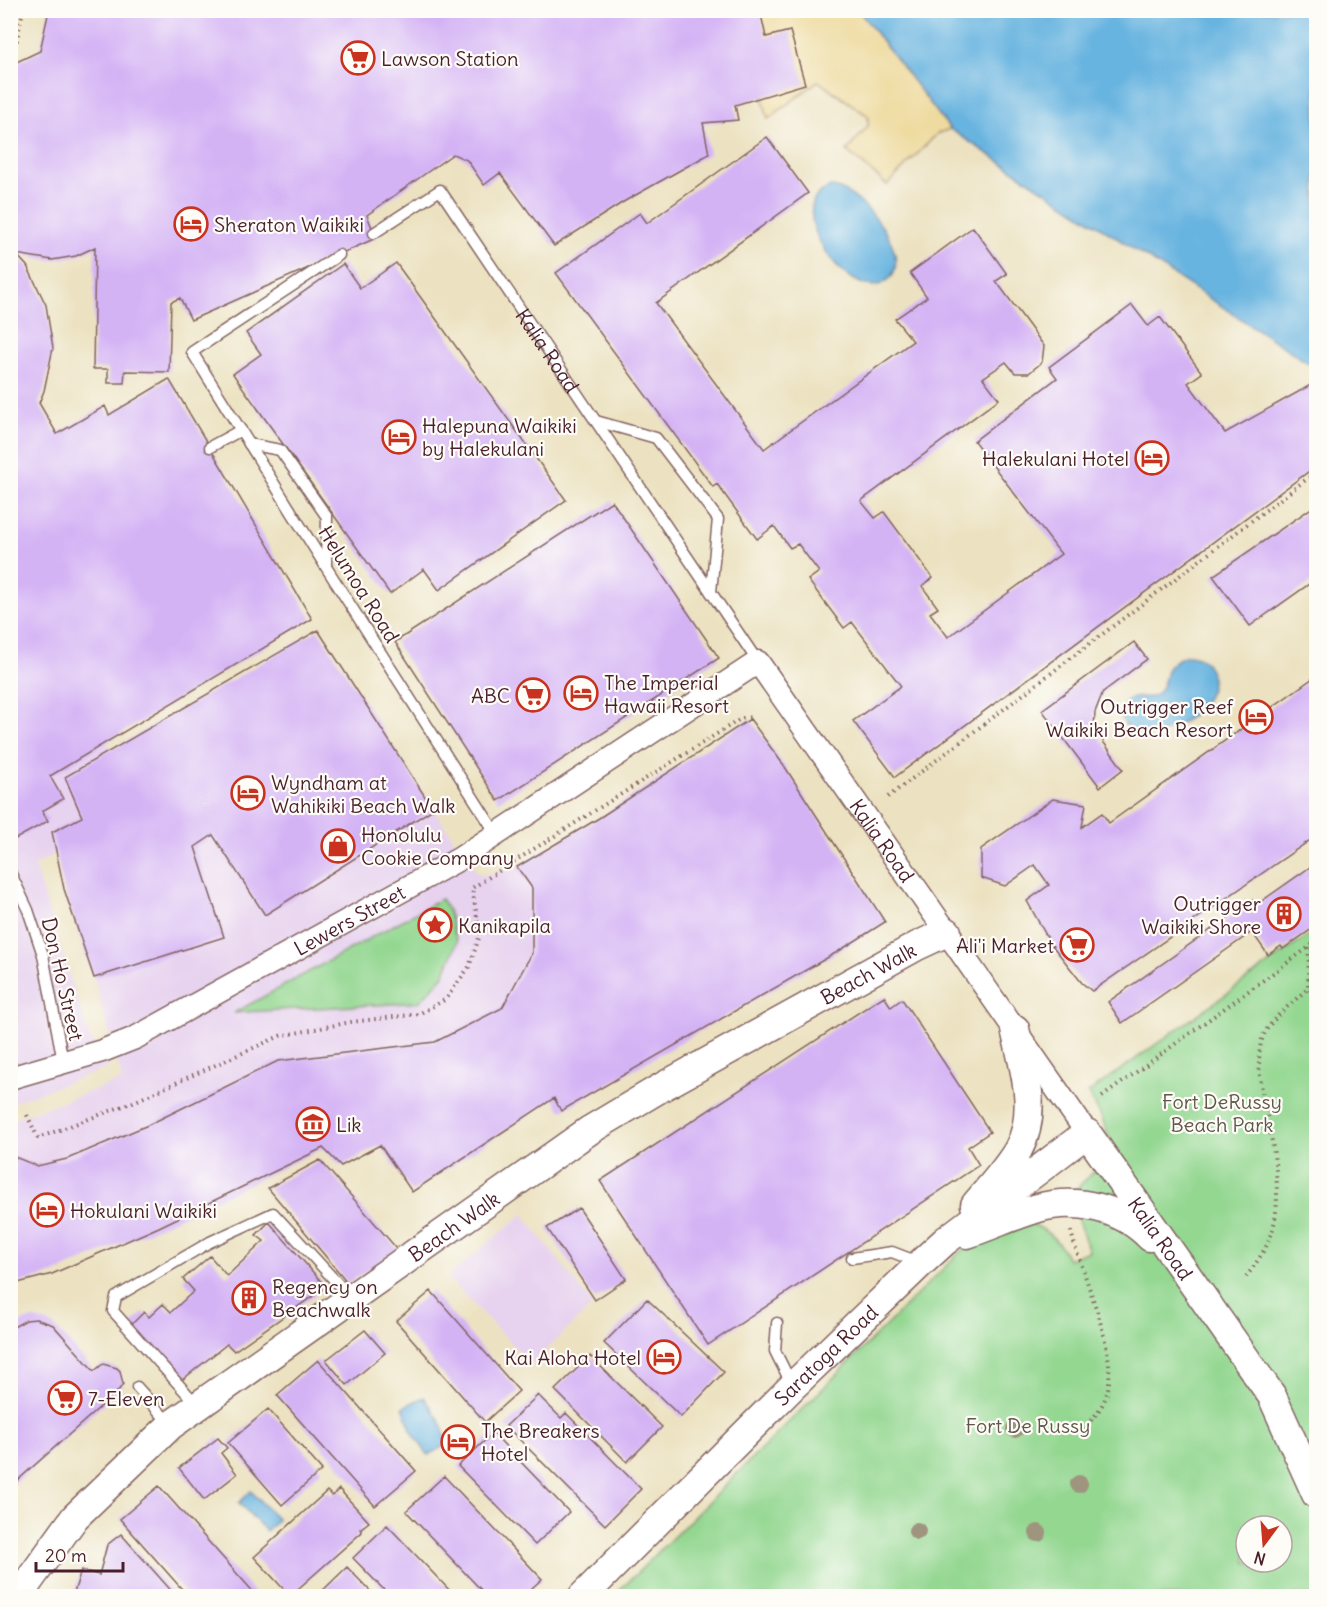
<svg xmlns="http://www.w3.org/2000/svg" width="1327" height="1607" viewBox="0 0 1327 1607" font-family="Delius,sans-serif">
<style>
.built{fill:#e7d2ef}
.green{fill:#93d790;stroke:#6e7b5e;stroke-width:1.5;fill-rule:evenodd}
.sand{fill:#eeda9e;stroke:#9c7c64;stroke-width:1.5}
.water{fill:#67b4e0;stroke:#586a86;stroke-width:1.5}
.building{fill:#d4b3f5}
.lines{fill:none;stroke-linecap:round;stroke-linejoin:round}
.service-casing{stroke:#836360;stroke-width:13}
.minor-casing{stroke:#836360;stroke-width:25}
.tertiary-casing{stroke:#836360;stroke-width:31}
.path{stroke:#836360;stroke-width:4;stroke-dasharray:1.5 4.5;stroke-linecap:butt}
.service{stroke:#fff;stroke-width:10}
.minor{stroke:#fff;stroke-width:22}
.tertiary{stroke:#fff;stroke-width:28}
.tree{fill:#9f957f}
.labels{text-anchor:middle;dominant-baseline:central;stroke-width:4.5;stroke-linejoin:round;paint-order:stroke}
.poi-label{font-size:20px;fill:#4a1f2b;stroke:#fdfcf7;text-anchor:start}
.street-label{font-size:20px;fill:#4a1f2b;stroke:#fdfcf7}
.park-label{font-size:20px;fill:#605649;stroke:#fdfcf7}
</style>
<rect width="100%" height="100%" fill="#fdfcf7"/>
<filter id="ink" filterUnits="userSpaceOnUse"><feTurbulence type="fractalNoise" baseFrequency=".0167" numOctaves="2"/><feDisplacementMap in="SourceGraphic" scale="12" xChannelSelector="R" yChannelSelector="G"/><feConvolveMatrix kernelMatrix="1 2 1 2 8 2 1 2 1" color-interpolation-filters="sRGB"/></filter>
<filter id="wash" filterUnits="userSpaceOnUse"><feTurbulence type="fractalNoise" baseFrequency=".008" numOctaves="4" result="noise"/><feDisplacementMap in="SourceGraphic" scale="24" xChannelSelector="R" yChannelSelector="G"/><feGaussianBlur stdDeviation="1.35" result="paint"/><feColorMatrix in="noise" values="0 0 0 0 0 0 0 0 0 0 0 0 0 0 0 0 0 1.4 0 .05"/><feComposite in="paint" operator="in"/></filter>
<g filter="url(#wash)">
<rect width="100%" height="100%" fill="#ece2c1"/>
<path class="built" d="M10 603 112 750 318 630 433 809 480 876 517 867 599 818 750 719 785 767 885 922 839 951 561 1111 553 1098 380 1145 341 1166 323 1148 52 1274 11 1285V1120L122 1080 94 978 64 889 56 853 34 866 89 1036 110 1067 11 1103Z
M523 1214 593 1305 531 1364 447 1277Z"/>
<path class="green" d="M441 899 448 910 457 942 444 975 419 1002C357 1007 296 1008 234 1013Z
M1316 930V1596H614L975 1237 1032 1224C1049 1231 1060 1242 1068 1259L1089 1251 1069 1196 1114 1152 1101 1116 1088 1093ZM1246 1526H1282V1562H1246Z"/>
<path class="sand" d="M727 11H859L950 129 937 134 887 185 847 151 868 126V116L818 81 768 119 748 44Z"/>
<path class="water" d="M859 11H1316V368L950 129Z
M832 187C861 190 920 260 885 282 849 306 776 201 832 187Z
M1187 655C1198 656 1204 658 1209 668 1223 697 1183 727 1159 733 1145 737 1119 731 1122 712 1123 707 1124 703 1128 700 1138 693 1150 702 1158 693 1172 676 1157 667 1187 655Z
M424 1397 439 1419 448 1444 428 1455 412 1432 403 1407Z
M251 1491 278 1520 266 1531 239 1503Z"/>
<g id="blocks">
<path class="building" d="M49 10H639L688 15 707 10H760L766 37 790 31 805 84 735 105 738 120 703 123 709 154 625 201 554 246 500 173 484 185 467 160 453 154 367 215 376 238 191 320 180 298 171 302 169 372 125 371 124 383H108V369H93L95 247 76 256 52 260 16 254 27 266 46 305 53 348 44 391 39 403 57 434 105 406 109 415 169 379 312 619 50 776 63 799 42 811 48 821 10 842V441L14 439 10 434V65L40 51Z
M767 137 808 193 656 303 764 449 913 341 895 319 927 297 910 273 973 227 1007 274 996 281 1044 346 1042 362 1029 373H1015L1006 362 983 378 999 399 861 501 875 518 884 512 933 578 922 586 938 608 930 613 948 637 1061 554 974 441 1057 378 1049 367 1132 305 1148 326 1160 317 1202 373 1188 383 1225 433 1316 382V466L895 777 853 721 901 686 852 622 844 628 808 580 819 572 798 544 790 548 774 526 757 539 717 484 713 487 556 273 640 213 647 223Z
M396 263 566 500 439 590 424 569 390 594 233 374 261 354 246 333 343 264 360 288Z
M612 501 719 658 498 801 395 642Z
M1316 505V579L1250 626 1213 576Z
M318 630 433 809 265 915 213 835 195 847 224 937 94 978 64 889 52 832 82 817 65 777Z
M1134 642 1147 659 1103 692 1095 712 1094 729 1123 769 1100 787 1042 710Z
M1316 676V836L1092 991 1082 983 1051 944 1027 901 1049 885 1035 865 1005 886 981 878V849L1053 799 1086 804 1082 827 1102 813 1109 823Z
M750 719 785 767 885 922 839 951 561 1111 554 1098 412 1192 380 1145 341 1166 323 1148 159 1227 52 1274 10 1285V1155L37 1166 67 1159 148 1125 278 1061 435 1042 502 1008 532 953V888L517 867 599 818Z
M1316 863V926L1283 949 1281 946 1268 955 1252 932 1122 1023 1108 1002 1253 900 1256 905Z
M884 996 891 1007 902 999 990 1132 968 1147 979 1165 708 1345 600 1181Z
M320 1160 398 1250 348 1283 268 1188Z
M579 1208 626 1279 595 1300 547 1228Z
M269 1222 326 1287 234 1351 227 1344 182 1380 130 1326 144 1312 149 1317 163 1304 171 1312 194 1291 183 1279 210 1256 227 1276 264 1241 256 1235Z
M431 1291 519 1391 485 1422 396 1321Z
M647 1299 724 1372 681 1417 604 1343Z
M36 1319 53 1325 94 1371 103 1364 117 1368 120 1371 123 1384 118 1391 10 1487V1329L26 1320Z
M365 1330 385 1353 347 1385 326 1360Z
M590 1356 662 1427 627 1462 555 1390Z
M318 1360 416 1471 375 1506 277 1395Z
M538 1395 561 1418 566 1413 641 1489 605 1525 506 1426Z
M268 1409 322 1470 282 1505 228 1443Z
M493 1433 569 1512 535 1545 458 1466Z
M218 1438 227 1448 221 1453 237 1474 204 1500 179 1468Z
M444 1476 542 1579 523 1596H487L406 1511Z
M159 1486 257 1596H188L120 1519Z
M339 1489 369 1522 360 1529 362 1532 290 1596 254 1557 327 1491 332 1496Z
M387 1525 455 1596H390L353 1558Z
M121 1534 176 1596H73L81 1570 99 1575 107 1545Z
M347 1567 375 1596H317Z"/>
</g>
</g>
<g filter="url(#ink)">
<use href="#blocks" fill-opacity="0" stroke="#836360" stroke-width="1.5"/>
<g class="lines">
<defs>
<g id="service">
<path id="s1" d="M374 233 440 190 758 662"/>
<path d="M339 255 192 352 326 567 497 835"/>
<path d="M596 421 656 438 718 519 711 592"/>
<path d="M249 444 280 450 327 517 326 566"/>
<path d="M210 447 241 430"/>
<path d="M10 872 28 910 43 955 63 1062"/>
<path d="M852 1258 892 1252 918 1262"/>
<path d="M777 1323 775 1351 792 1385"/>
<path d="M137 1387 170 1424"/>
<path d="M197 1405 113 1311 116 1297 210 1242 273 1213 351 1298"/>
</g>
<g id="minor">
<path id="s2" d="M10 1078 102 1051 135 1038 459 859 758 662 1087 1133"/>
</g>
<g id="tertiary">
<path d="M975 1205C989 1188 1007 1169 1018 1150 1039 1112 1024 1068 1015 1029"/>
<path d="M967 1234C991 1226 1014 1215 1038 1208 1076 1197 1122 1208 1150 1237"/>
<path id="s3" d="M18 1596 75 1517 171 1425 590 1130 662 1087 917 946 947 932"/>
<path id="s4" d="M583 1596 793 1386 921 1263 945 1241 1087 1133 1272 1396 1316 1494"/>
</g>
</defs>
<use href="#service" class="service-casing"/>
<use href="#minor" class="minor-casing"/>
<use href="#tertiary" class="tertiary-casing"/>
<path class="path" d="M10 40H17L23 10
M888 797 1316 472
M1309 948 1308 988 1316 1000
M1102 1097 1316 942
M27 1115 38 1138 131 1103 280 1036 351 1022 419 1014 446 999 469 967 480 935 472 888 742 718 754 717
M1071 1231C1081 1274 1121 1355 1106 1396 1102 1409 1091 1420 1083 1430
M1246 1277C1255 1265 1264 1252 1270 1238 1284 1201 1274 1149 1266 1111 1262 1091 1256 1064 1261 1043 1266 1021 1292 1004 1308 988"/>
<use href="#service" class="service"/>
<use href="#minor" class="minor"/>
<use href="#tertiary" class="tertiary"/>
</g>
<g class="tree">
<circle cx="1015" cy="1429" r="9"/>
<circle cx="1079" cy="1484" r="9"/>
<circle cx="917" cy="1531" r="9"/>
<circle cx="1038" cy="1533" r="9"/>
</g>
</g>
<defs>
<symbol id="supermarket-ring" viewBox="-11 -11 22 22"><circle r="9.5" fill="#fdfcf7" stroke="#c8321e" stroke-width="1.5"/><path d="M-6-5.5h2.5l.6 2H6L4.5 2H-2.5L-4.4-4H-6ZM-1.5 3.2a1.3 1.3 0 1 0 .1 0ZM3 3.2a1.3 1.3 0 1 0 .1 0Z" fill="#c8321e"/></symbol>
<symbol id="hotel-ring" viewBox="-11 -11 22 22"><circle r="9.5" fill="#fdfcf7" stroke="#c8321e" stroke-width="1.5"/><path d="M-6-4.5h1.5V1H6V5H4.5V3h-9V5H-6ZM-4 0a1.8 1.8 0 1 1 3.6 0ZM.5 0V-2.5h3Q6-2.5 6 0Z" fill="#c8321e"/></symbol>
<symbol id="shop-ring" viewBox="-11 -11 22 22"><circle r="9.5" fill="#fdfcf7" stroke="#c8321e" stroke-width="1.5"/><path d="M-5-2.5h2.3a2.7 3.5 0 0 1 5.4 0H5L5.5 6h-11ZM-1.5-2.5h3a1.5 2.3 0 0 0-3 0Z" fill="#c8321e"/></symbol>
<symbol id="building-ring" viewBox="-11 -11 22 22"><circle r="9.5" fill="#fdfcf7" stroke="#c8321e" stroke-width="1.5"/><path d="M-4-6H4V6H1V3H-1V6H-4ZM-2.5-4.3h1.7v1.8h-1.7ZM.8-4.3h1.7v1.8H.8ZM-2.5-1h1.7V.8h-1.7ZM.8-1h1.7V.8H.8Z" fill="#c8321e"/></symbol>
<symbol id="sight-ring" viewBox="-11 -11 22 22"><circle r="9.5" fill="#fdfcf7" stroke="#c8321e" stroke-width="1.5"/><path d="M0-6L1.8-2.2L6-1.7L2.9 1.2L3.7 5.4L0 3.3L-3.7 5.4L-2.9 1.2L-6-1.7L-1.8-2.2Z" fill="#c8321e"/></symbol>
<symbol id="museum-ring" viewBox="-11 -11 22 22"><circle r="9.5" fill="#fdfcf7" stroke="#c8321e" stroke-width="1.5"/><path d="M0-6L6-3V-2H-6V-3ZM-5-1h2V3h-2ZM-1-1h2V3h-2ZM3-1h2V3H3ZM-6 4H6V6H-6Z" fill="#c8321e"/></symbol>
</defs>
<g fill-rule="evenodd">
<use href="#supermarket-ring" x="339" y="39" width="38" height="38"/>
<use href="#hotel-ring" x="172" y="205" width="38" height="38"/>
<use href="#hotel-ring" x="380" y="418" width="38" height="38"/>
<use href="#hotel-ring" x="1133" y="439" width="38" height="38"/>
<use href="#hotel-ring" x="562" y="674" width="38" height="38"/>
<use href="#supermarket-ring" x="514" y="676" width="38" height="38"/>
<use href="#hotel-ring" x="1237" y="698" width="38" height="38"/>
<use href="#hotel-ring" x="229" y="774" width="38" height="38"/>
<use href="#shop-ring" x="319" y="827" width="38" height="38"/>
<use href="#building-ring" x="1265" y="895" width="38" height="38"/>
<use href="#sight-ring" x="416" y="906" width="38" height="38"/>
<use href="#supermarket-ring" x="1058" y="926" width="38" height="38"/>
<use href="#museum-ring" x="294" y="1105" width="38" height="38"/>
<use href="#hotel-ring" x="28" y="1191" width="38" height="38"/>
<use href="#building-ring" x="230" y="1279" width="38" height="38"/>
<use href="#hotel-ring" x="645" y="1338" width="38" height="38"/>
<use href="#supermarket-ring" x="46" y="1379" width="38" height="38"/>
<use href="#hotel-ring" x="439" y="1423" width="38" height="38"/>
</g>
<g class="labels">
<g class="poi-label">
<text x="381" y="58">Lawson Station</text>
<text x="214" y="224">Sheraton Waikiki</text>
<text x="422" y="425">Halepuna Waikiki<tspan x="422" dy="23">by Halekulani</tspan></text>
<text x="1129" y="458" text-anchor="end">Halekulani Hotel</text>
<text x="604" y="682">The Imperial<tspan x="604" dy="23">Hawaii Resort</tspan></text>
<text x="510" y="695" text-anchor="end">ABC</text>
<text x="1233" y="706" text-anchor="end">Outrigger Reef<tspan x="1233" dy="23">Waikiki Beach Resort</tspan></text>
<text x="271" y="782">Wyndham at<tspan x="271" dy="23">Wahikiki Beach Walk</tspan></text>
<text x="361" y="834">Honolulu<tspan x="361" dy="23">Cookie Company</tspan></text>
<text x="1261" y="903" text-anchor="end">Outrigger<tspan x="1261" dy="23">Waikiki Shore</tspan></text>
<text x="458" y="925">Kanikapila</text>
<text x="1054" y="945" text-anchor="end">Ali'i Market</text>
<text x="336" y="1124">Lik</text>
<text x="70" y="1210">Hokulani Waikiki</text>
<text x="272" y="1286">Regency on<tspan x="272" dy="23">Beachwalk</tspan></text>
<text x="641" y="1357" text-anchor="end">Kai Aloha Hotel</text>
<text x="88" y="1398">7-Eleven</text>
<text x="481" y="1430">The Breakers<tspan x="481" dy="23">Hotel</tspan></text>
</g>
<g class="street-label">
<text stroke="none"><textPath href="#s1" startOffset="272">Kalia Road</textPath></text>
<text transform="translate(359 584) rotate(58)">Helumoa Road</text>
<text stroke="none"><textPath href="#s2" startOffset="1077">Kalia Road</textPath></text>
<text stroke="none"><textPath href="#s2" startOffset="376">Lewers Street</textPath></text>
<text stroke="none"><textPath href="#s3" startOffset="1062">Beach Walk</textPath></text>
<text transform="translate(63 979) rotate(77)">Don Ho Street</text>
<text stroke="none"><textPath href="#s3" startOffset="576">Beach Walk</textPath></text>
<text stroke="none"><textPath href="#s4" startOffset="814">Kalia Road</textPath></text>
<text stroke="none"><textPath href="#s4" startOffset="342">Saratoga Road</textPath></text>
</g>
<g class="park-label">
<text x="1222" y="1101">Fort DeRussy<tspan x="1222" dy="23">Beach Park</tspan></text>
<text x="1028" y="1425">Fort De Russy</text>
</g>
</g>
<rect width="1327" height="1607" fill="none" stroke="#fdfcf7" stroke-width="36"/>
<g transform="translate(1264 1544) rotate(196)"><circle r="28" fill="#fdfcf7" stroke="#b5a4a5" stroke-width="1.5"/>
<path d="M0-4.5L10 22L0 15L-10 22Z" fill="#c8321e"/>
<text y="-9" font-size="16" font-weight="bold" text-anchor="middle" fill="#4a1f2b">N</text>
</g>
<path d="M36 1562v9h87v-9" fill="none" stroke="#4a1f2b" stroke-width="3"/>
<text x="45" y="1562" font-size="18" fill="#4a1f2b" stroke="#fdfcf7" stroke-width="4.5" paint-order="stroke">20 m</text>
</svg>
